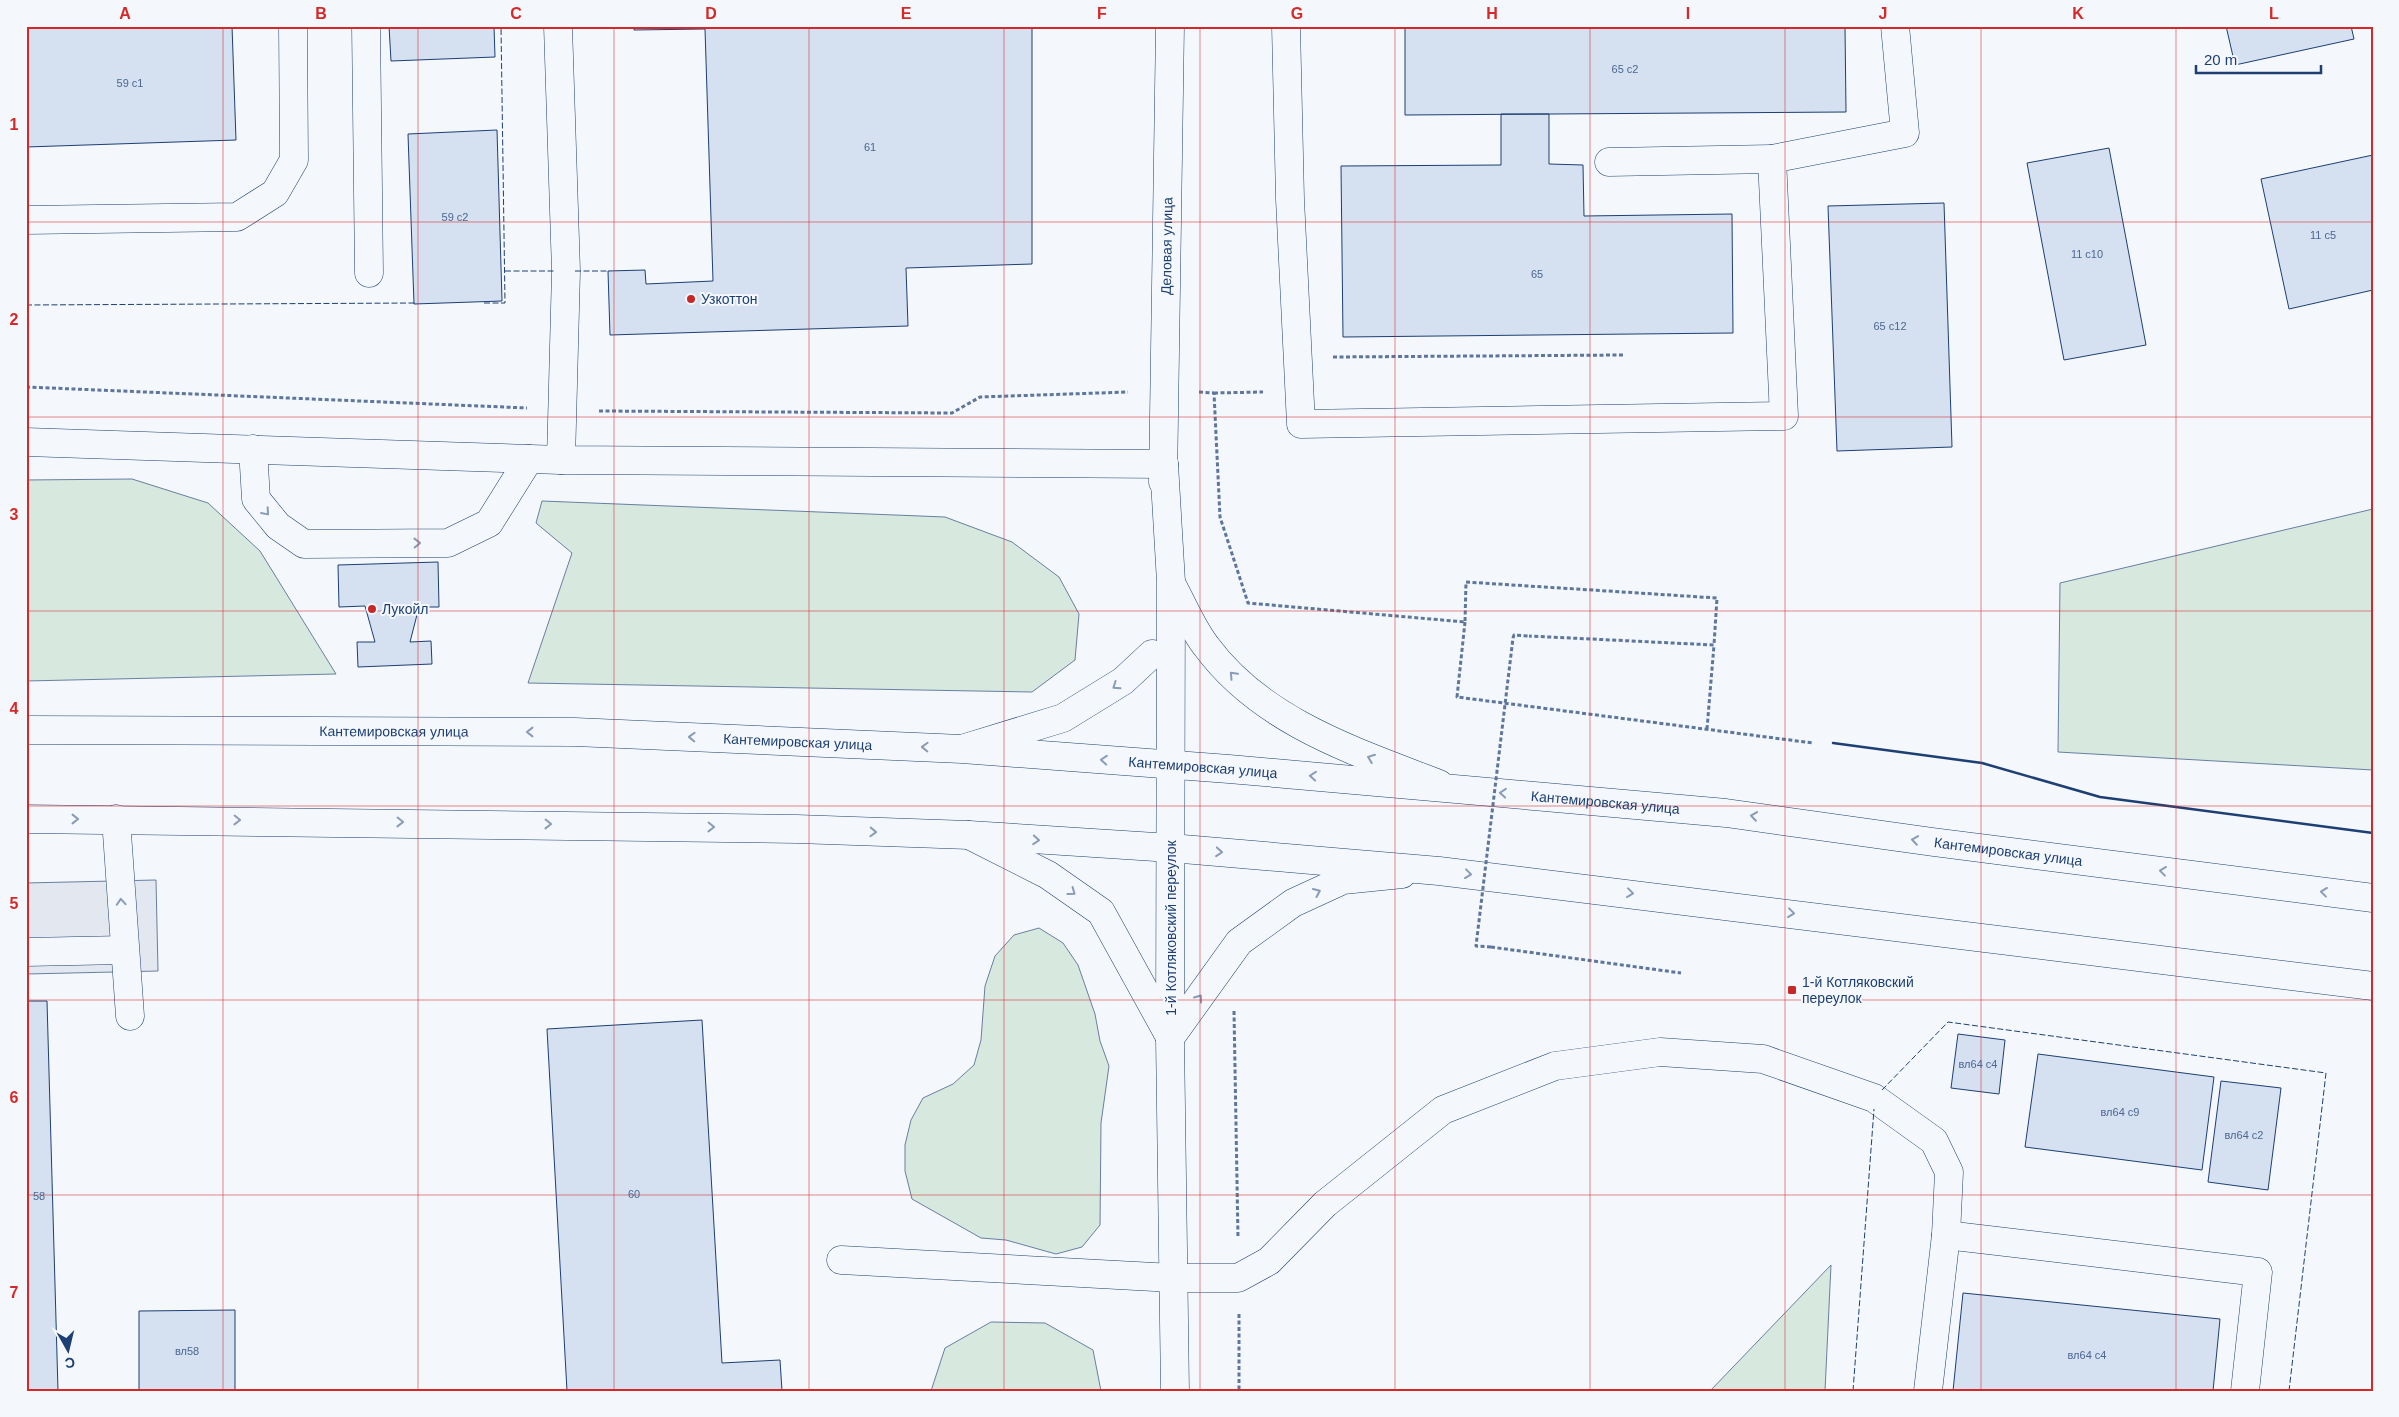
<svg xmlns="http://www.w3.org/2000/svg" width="2399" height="1417" viewBox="0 0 2399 1417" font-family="Arial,sans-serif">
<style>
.green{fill:#d7e8df;stroke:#687fa3}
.parking{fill:#e3e8f0;stroke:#687fa3}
.building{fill:#d5e0f0;stroke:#1d3f73}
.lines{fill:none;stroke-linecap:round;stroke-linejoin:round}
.minor-casing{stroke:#1d3f73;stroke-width:29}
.major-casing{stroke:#1d3f73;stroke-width:29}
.path{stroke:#5e769c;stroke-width:3;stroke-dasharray:4 2.5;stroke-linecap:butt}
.minor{stroke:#f4f7fb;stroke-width:28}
.major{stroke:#f4f7fb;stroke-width:28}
.path-bridge{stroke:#5e769c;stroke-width:3;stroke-dasharray:4 2.5;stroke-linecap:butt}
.fence{stroke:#1d3f73;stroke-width:1;stroke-dasharray:6 2.5;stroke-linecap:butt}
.wall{stroke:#1d3f73;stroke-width:2.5}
.oneway{stroke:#889bb7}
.grid{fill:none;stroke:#d62828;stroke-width:1;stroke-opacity:0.55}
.poi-dot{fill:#c62828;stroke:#f4f7fb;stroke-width:2}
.labels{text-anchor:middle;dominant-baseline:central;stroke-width:4;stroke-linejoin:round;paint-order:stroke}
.number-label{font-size:11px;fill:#4b6792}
.street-label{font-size:14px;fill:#1d3f73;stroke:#f4f7fb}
.poi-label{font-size:14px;fill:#1d3f73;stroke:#f4f7fb;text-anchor:start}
.neatline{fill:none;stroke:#d62828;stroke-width:2}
.grid-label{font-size:16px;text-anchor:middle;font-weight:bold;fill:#d62828}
</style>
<rect width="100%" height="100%" fill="#f4f7fb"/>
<path class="green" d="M132 479 208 503 260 551 336 674 26 681V480Z
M542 501 945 517 1012 542 1059 577 1079 614 1075 660 1032 692 528 683 572 553 536 523Z
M2373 509V770L2058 752 2060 583Z
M1039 928 1063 943 1078 965 1095 1014 1100 1041 1109 1066 1101 1123 1100 1225 1082 1247 1056 1254 1006 1240 981 1238 912 1199 905 1171V1145L911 1120 923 1098 953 1084 974 1065 981 1040 985 986 995 956 1014 935Z
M1831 1265 1825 1391H1710Z
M991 1322 1045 1323 1093 1350 1101 1391H931L945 1348Z"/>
<path class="parking" d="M156 880 158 971 26 974V883Z"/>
<path class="building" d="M26 26H232L236 140 26 147Z
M389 26H494L495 57 391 61Z
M634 26H1032V264L906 268 908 326 610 335 608 271 645 270 646 284 713 281 705 29 634 30Z
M1405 26H1845L1846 112 1405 115Z
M2226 26H2351L2354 39 2235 65Z
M1501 114H1549V164L1583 165 1584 216 1732 214 1733 333 1343 337 1341 166 1501 165Z
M497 130 502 301 414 304 408 134Z
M2109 148 2146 345 2064 360 2027 163Z
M2373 155V290L2289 309 2261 179Z
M1944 203 1952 447 1837 451 1828 206Z
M438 562 439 607H419L410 642 431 641 432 664 358 667 357 642H375L365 606 339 607 338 565Z
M26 1001H47L58 1391H26Z
M702 1020 722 1363 780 1360 782 1391H567L547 1029Z
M1958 1034 2005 1040 1999 1094 1951 1088Z
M2038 1054 2214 1077 2202 1170 2025 1147Z
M2221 1081 2281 1088 2268 1190 2208 1182Z
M1963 1293 2220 1319 2213 1391H1953Z
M235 1310V1391H139V1311Z"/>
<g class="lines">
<defs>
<g id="minor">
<path d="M366 26 369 273"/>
<path d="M558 26 566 271 561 460"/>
<path d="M1286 26 1290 199 1301 424 1784 416 1772 159 1905 133 1895 26"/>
<path d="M1609 162 1772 159"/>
<path d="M26 220 237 217 275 193 294 160 293 26"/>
<path d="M26 442 561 460 1164 464"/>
<path d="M253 449 256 499 278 526 304 544 448 543 489 523 529 459"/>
<path d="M1164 464 1171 582 1170 1038 1175 1391"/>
<path id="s1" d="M1163 482 1170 26"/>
<path d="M1172 585C1183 605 1192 628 1206 646 1262 722 1354 751 1439 784"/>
<path d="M965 748 1063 718 1123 681 1152 654"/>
<path d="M116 819 130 1016"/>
<path d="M969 835 1048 875 1101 912 1170 1037"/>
<path d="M26 952 124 950"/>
<path d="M1170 1038 1239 942 1293 903 1343 880 1402 874"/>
<path d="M1946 1235 2258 1272 2245 1391"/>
<path d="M841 1260 1173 1278H1238L1269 1261 1325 1204 1443 1110 1555 1066 1660 1052 1763 1059 1874 1098 1934 1141 1949 1172 1946 1235 1928 1391"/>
</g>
<g id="major">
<path id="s2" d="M26 730 575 732 962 749 1229 769 1726 813 1933 842 2373 898"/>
<path d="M26 819 797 829 969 835 1171 848 1439 871 2373 986"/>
</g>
</defs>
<use href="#minor" class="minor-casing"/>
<use href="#major" class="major-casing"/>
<path class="path" d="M1333 357 1624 355
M26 387 527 408
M1199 392 1214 393 1220 517 1248 603 1465 622 1466 582 1717 598 1714 645 1529 636
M1214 393 1263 392
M599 411 952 413 980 397 1128 392
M1465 622 1457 697 1813 743
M1707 729 1714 645
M1491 947 1681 973
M1234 1011 1238 1238
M1239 1314V1391"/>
<use href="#minor" class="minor"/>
<use href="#major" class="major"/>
<path class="path-bridge" d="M1491 947 1476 946 1513 638 1514 635 1529 636"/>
<path class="fence" d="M505 271H555
M575 271H608
M484 303H505L501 26
M26 305 417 303
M1882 1090 1948 1022 2326 1073 2289 1391
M1853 1391 1874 1109"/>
<path class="wall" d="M1833 743 1982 763 2100 797 2373 833"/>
</g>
<defs><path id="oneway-chevron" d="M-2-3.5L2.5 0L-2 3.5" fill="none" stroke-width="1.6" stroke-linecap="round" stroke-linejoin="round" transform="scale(1.25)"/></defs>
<g class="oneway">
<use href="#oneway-chevron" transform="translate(266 512) rotate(49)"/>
<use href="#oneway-chevron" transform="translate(417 543) rotate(-1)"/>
<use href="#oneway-chevron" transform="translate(1233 675) rotate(-133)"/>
<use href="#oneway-chevron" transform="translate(1116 686) rotate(145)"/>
<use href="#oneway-chevron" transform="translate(530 732) rotate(-180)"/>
<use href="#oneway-chevron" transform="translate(692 737) rotate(-178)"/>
<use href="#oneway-chevron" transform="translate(925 747) rotate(-178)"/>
<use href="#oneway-chevron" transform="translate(1371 758) rotate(-159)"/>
<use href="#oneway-chevron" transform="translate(1104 760) rotate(-176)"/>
<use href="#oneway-chevron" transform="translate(1313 776) rotate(-175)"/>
<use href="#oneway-chevron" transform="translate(1503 793) rotate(-175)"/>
<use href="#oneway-chevron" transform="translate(1754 816) rotate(-172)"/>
<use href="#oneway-chevron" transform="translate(75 819)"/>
<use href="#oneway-chevron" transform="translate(237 820) rotate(1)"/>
<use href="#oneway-chevron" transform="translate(400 822) rotate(1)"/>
<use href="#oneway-chevron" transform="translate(548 824) rotate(1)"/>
<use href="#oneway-chevron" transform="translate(711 827) rotate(1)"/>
<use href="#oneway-chevron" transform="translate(873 832) rotate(2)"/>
<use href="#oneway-chevron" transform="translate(1036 840) rotate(4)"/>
<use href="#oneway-chevron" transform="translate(1915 840) rotate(-172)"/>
<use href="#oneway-chevron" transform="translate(1219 852) rotate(5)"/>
<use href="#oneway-chevron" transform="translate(2163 871) rotate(-173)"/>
<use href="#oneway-chevron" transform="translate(1468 874) rotate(7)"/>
<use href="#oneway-chevron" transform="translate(1072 892) rotate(36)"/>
<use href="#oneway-chevron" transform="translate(1317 892) rotate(-24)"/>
<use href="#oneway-chevron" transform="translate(2324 892) rotate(-173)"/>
<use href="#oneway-chevron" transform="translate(1630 893) rotate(7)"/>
<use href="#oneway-chevron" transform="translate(121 902) rotate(-94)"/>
<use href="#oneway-chevron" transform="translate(1791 913) rotate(7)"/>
<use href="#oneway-chevron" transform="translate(1199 998) rotate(-54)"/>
</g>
<path class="grid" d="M223 26V1391M418 26V1391M614 26V1391M809 26V1391M1004 26V1391M1200 26V1391M1395 26V1391M1590 26V1391M1785 26V1391M1981 26V1391M2176 26V1391M26 222H2373M26 417H2373M26 611H2373M26 806H2373M26 1000H2373M26 1195H2373"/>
<g class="poi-dot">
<circle cx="691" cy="299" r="5"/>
<circle cx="372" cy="609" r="5"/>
<rect x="1787" y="985" width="10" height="10" rx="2.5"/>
</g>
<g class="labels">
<g class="number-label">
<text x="1625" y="69">65 с2</text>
<text x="130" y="83">59 с1</text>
<text x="870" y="147">61</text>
<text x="455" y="217">59 с2</text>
<text x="2323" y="235">11 с5</text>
<text x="2087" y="254">11 с10</text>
<text x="1537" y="274">65</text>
<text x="1890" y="326">65 с12</text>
<text x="1978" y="1064">вл64 с4</text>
<text x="2120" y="1112">вл64 с9</text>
<text x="2244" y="1135">вл64 с2</text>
<text x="634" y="1194">60</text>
<text x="39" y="1196">58</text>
<text x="187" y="1351">вл58</text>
<text x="2087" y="1355">вл64 с4</text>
</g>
<g class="street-label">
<text stroke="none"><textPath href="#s1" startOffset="236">Деловая улица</textPath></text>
<text stroke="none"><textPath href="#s2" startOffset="368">Кантемировская улица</textPath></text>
<text stroke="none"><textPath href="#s2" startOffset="772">Кантемировская улица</textPath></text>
<text stroke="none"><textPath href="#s2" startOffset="1178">Кантемировская улица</textPath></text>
<text stroke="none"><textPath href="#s2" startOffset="1582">Кантемировская улица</textPath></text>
<text stroke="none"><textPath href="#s2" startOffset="1988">Кантемировская улица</textPath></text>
<text transform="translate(1171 928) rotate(-90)">1-й Котляковский переулок</text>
</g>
<g class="poi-label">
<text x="701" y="299">Узкоттон</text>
<text x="382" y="609">Лукойл</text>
<text x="1802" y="982">1-й Котляковский<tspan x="1802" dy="16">переулок</tspan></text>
</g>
</g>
<rect width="2399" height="1417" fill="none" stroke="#f4f7fb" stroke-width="55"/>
<g transform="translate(68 1350) rotate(172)" stroke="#f4f7fb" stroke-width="4" paint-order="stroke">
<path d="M0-4L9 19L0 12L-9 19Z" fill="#1d3f73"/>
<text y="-8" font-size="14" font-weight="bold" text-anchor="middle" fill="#1d3f73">С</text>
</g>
<path d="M2196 65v8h125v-8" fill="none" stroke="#1d3f73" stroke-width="2.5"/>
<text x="2204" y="65" font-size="15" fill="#1d3f73" stroke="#f4f7fb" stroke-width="4" paint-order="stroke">20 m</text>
<rect x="28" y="28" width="2344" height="1362" class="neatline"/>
<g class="grid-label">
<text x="125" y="19">A</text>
<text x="321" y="19">B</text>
<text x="516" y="19">C</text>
<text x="711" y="19">D</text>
<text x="906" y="19">E</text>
<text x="1102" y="19">F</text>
<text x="1297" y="19">G</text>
<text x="1492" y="19">H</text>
<text x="1688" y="19">I</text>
<text x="1883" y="19">J</text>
<text x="2078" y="19">K</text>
<text x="2274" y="19">L</text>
<text x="14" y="130">1</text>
<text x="14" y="325">2</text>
<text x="14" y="520">3</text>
<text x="14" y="714">4</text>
<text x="14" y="909">5</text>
<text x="14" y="1103">6</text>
<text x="14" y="1298">7</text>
</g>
</svg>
